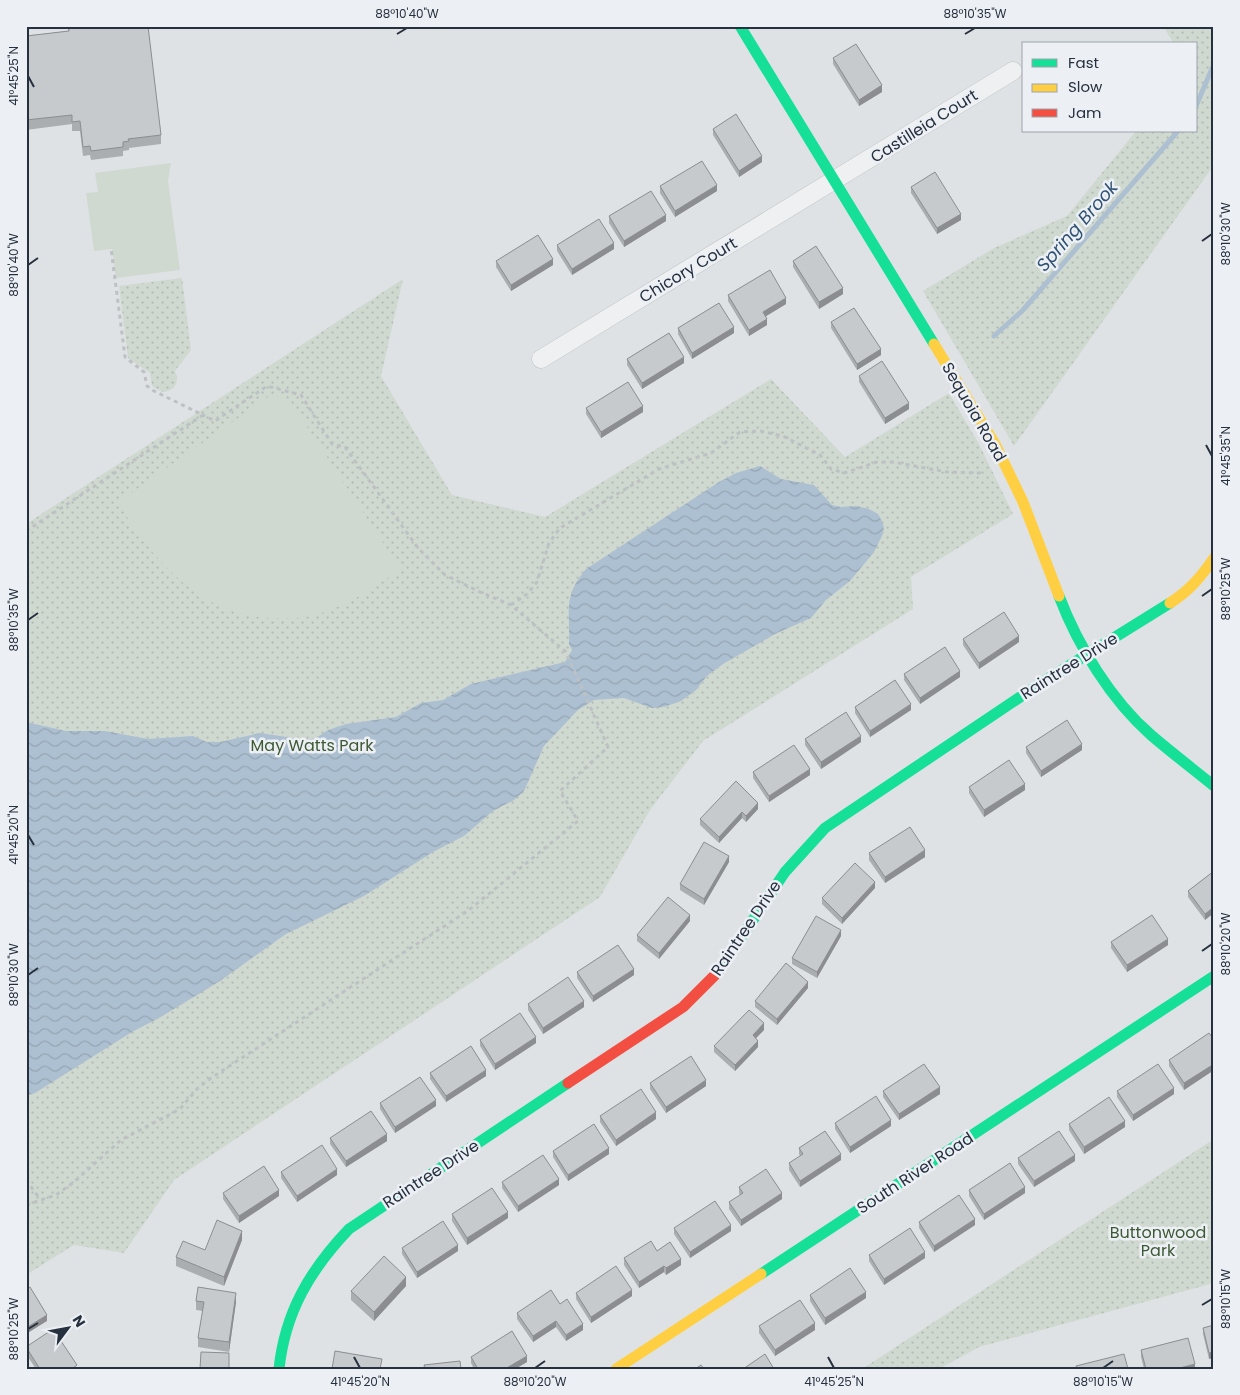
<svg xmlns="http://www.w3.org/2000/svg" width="1240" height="1395" viewBox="0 0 1240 1395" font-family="Poppins,sans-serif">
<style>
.green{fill:url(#green-dots)}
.pitch{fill:#d0d9d0}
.water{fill:url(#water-waves)}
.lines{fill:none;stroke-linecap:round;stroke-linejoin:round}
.stream{stroke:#adc0d1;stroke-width:5}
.street-casing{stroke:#bdc0c3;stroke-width:19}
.path{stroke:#bec1c4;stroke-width:3;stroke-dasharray:4 4;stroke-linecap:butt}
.street{stroke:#eef0f1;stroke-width:18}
.fast{stroke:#16e098;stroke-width:11}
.slow{stroke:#ffcf43;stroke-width:11}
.jam{stroke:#f24e42;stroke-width:11}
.wall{fill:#abaeb0}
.shaded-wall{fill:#8b8d90}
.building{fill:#c7cacd;stroke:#8b8d90}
.ticks{fill:none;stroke:#26303e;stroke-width:2}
.labels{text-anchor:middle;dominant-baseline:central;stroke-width:5;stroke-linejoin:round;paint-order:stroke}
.street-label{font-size:16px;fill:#26303e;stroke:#ecf0f5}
.park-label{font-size:16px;fill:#3d5933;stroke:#ecf0f5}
.water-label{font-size:18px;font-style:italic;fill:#305272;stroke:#ecf0f5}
.neatline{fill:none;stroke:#26303e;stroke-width:2}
.ticks-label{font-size:12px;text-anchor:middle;fill:#26303e}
</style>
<defs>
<pattern id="green-dots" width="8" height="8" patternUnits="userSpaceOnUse" patternTransform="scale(1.25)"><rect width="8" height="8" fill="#d0d9d0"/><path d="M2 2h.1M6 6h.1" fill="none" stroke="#b2bbb4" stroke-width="1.8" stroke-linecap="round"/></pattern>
<pattern id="water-waves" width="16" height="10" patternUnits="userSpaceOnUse" patternTransform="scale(1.25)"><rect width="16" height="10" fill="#adc0d1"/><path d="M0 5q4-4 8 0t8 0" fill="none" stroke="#95a5b4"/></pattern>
</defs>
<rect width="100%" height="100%" fill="#dfe2e5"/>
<path class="green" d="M1163 26H1214V165L1014 446 923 291 994 248 1067 216 1136 131H1196V44H1174Z
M182 278 191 350 175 371C180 383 175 391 162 392L152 386 150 373 128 358 119 286Z
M403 279 381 376 452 495 545 517 771 379 845 457 949 393 979 444 1013 514 911 577 913 609 703 741 650 810 600 897 174 1180 124 1253 74 1245 26 1275V524Z
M1214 1139V1283L979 1347 939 1369H862Z"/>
<path class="pitch" d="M171 163 168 181 180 270 116 278 112 249 94 251 86 193 98 192 95 173Z
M271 395 289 399 400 569C377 586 352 603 324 612 309 618 291 619 275 618 202 617 152 561 118 502Z"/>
<path class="water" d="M760 466 781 479 814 485 832 505 841 507 857 506 869 509 878 514 882 521 884 528 882 536 874 552 850 581 826 600 811 618 777 633 723 664 707 676 696 690 681 701 664 707 652 708 624 698 594 700 578 710 544 746 524 791 514 800 493 811 464 836 433 852 364 896 286 934 220 981 159 1018 132 1032 35 1093 26 1096V722L66 731H105L148 739 193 736 207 742H220L260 733 306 740 316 738 328 730 346 724 396 717 421 703 443 700 471 684 565 662 572 650 569 644C570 610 563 596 586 569L719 482 736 473Z"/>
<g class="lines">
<path class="stream" d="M1196 106 1214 64
M994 336 1023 310 1178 131"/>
<defs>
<path id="street" d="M541 359 1013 71"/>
</defs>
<use href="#street" class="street-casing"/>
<path class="path" d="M26 531 203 415 154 391 147 386 144 372 125 357 111 248
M511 605 527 594 537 582 549 543 560 528 659 469 711 453 740 432 760 431 783 436 820 455 831 469 844 473 877 462H893L947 472 981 473
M26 1180 40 1199
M26 1205 56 1195 74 1182 121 1140 180 1109 197 1089 211 1078 469 910 578 821 560 791 608 747 566 652 511 605 480 592 445 575 418 548 345 447 332 444 301 395 267 386 215 421 203 415"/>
<use href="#street" class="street"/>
<path class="fast" d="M740 26 934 344
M1059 596C1078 646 1111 700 1151 735 1172 753 1193 769 1214 786
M718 972 785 872 825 828 1038 685 1170 603
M761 1274 1214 976
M279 1369C285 1312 310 1270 349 1229L568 1083"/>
<path class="slow" d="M934 344 995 444 1023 502 1059 596
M1170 603C1189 591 1201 577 1214 558
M616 1369 761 1274"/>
<path class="jam" d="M568 1083 683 1007 718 972"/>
</g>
<path class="wall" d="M68 26 161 135V144L129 148V150L123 151V156L91 160 90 155 83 156 80 131H72V124L26 130V36L68 31Z
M833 58 882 92 859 106 833 64Z
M713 129 762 162 739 177 713 135Z
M660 186 717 191 675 217 660 193Z
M911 187 961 220 937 234 911 193Z
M609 216 666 221 624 247 609 223Z
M557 245 614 249 572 275 557 251Z
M496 261 553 265 511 291 496 267Z
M793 261 843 294 819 309 793 267Z
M728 295 786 304 766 316 767 325 749 336 728 301Z
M831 322 881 355 857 370 831 328Z
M678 328 734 333 692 359 678 334Z
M627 359 684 363 642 389 627 365Z
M859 376 909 409 885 424 859 382Z
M586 408 643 412 601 438 586 414Z
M963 639 1019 642 979 669 963 645Z
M904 674 960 677 920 704 904 680Z
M855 707 911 710 870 737 855 713Z
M805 739 861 742 821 769 805 745Z
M1026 747 1082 750 1041 777 1026 753Z
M753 772 810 775 769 802 753 778Z
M969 787 1025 790 984 817 969 793Z
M758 809 746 822 742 818 719 843 700 825V819Z
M869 853 925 857 885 883 869 860Z
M729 862 704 905 680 890V884Z
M1214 871 1205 920 1188 897V891Z
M875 888 842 924 822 904V898Z
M690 921 659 959 637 941V935Z
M841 936 817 978 792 964V958Z
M1111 942 1168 945 1127 972 1111 948Z
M577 972 634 975 593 1002 577 978Z
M808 988 777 1025 755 1007V1001Z
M528 1004 584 1007 543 1034 528 1010Z
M764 1030 756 1038 758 1047 735 1071 714 1052V1046Z
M480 1040 536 1043 495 1070 480 1046Z
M1214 1040V1070L1184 1090 1169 1066V1060Z
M430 1073 486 1076 446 1102 430 1079Z
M650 1083 706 1086 666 1113 650 1089Z
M883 1091 940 1094 899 1120 883 1097Z
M1117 1091 1174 1094 1133 1121 1117 1097Z
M380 1103 436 1106 395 1133 380 1109Z
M600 1116 656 1119 616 1146 600 1122Z
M835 1123 891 1126 850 1153 835 1129Z
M1069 1124 1125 1127 1084 1154 1069 1130Z
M330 1138 387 1141 346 1167 330 1144Z
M799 1148 841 1160 800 1187 789 1170V1163L800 1156 799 1154Z
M553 1151 609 1154 568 1181 553 1157Z
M1018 1158 1075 1161 1034 1187 1018 1164Z
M281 1172 337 1175 297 1202 281 1178Z
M502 1182 559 1185 518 1212 502 1188Z
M739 1187 782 1199 741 1226 729 1209V1202L740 1195 739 1193Z
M969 1190 1025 1193 984 1220 969 1196Z
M223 1193 279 1196 239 1223 223 1199Z
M452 1214 508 1218 467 1245 452 1221Z
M919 1222 975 1225 934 1252 919 1228Z
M674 1228 731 1231 690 1258 674 1234Z
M242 1240 224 1286 176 1266V1257Z
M402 1248 458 1251 417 1278 402 1254Z
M657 1251 681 1265 666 1275 664 1272 639 1288 624 1265V1258Z
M869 1255 925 1258 884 1285 869 1261Z
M406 1286 374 1321 351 1300V1291Z
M576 1293 632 1296 591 1323 576 1299Z
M810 1295 866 1298 825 1325 810 1301Z
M196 1301 236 1302 229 1352 198 1347V1338L203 1311 196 1310Z
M560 1304 583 1330 566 1341 556 1327 533 1342 517 1319V1313Z
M1214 1325 1209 1359 1203 1334V1328Z
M759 1326 815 1330 775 1356 759 1333Z
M26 1347 77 1369H36L26 1354Z
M1141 1350 1195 1369H1144L1141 1357Z
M471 1357 527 1362 515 1369H474L471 1363Z"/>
<path class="shaded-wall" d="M882 85V92L859 106V100Z
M762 156V162L739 177V171Z
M717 185V191L675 217V211Z
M961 214V220L937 234V228Z
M666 215V221L624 247V241Z
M614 243V249L572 275V269Z
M553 259V265L511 291V285Z
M843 288V294L819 309V302Z
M786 298V304L763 318V312Z
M767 319V325L749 336V330Z
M734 327V333L692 359V353Z
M881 349V355L857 370V364Z
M684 357V363L642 389V383Z
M909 403V409L885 424V418Z
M643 406V412L601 438V432Z
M1019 636V642L979 669V663Z
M960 671V677L920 704V698Z
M911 704V710L870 737V731Z
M861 736V742L821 769V762Z
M1082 744V750L1041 777V771Z
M810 769V775L769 802V796Z
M1025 784V790L984 817V810Z
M758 803V809L746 822V816Z
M742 812V818L719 843V837Z
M925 850V857L885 883V877Z
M729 856V862L704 905V899Z
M875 882V888L842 924V918Z
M1214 907V913L1205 920V914Z
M690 915V921L659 959V953Z
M841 930V936L817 978V972Z
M1168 939V945L1127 972V965Z
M634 969V975L593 1002V996Z
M808 982V988L777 1025V1019Z
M584 1001V1007L543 1034V1028Z
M764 1023V1030L753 1041V1035Z
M536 1037V1043L495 1070V1064Z
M758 1041V1047L735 1071V1065Z
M1214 1064V1070L1184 1090V1083Z
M486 1070V1076L446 1102V1096Z
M706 1080V1086L666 1113V1107Z
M940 1087V1094L899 1120V1114Z
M1174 1088V1094L1133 1121V1115Z
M436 1100V1106L395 1133V1127Z
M656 1112V1119L616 1146V1140Z
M891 1120V1126L850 1153V1147Z
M1125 1121V1127L1084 1154V1147Z
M387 1134V1141L346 1167V1161Z
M609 1148V1154L568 1181V1175Z
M841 1154V1160L800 1187V1181Z
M1075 1155V1161L1034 1187V1181Z
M337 1169V1175L297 1202V1196Z
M559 1179V1185L518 1212V1206Z
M1025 1187V1193L984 1220V1214Z
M279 1190V1196L239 1223V1216Z
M782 1193V1199L741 1226V1220Z
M508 1212V1218L467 1245V1238Z
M975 1219V1225L934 1252V1246Z
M731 1225V1231L690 1258V1252Z
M242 1231V1240L224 1286V1277Z
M458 1245V1251L417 1278V1272Z
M925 1252V1258L884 1285V1279Z
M681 1259V1265L666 1275V1268Z
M664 1266V1272L639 1288V1282Z
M406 1277V1286L374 1321V1312Z
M632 1290V1296L591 1323V1317Z
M866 1292V1298L825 1325V1318Z
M236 1293V1302L229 1352V1342Z
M47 1315V1321L26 1334V1328Z
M556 1321V1327L533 1342V1336Z
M815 1323V1330L775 1356V1350Z
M583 1324V1330L566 1341V1335Z
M1214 1352V1358L1209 1359V1353Z
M527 1356V1362L515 1369H505Z
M1195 1364V1369H1176Z"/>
<path class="building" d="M69 26H148L161 135 128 139 129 141 123 142V147L91 151 90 146 83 147 80 121 72 122V115L26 120V36L69 31Z
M856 44 882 85 859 100 833 58Z
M736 114 762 156 739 171 713 129Z
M702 161 717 185 675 211 660 186Z
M935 172 961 214 937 228 911 187Z
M651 191 666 215 624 241 609 216Z
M599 219 614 243 572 269 557 245Z
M538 235 553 259 511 285 496 261Z
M816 246 843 288 819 302 793 261Z
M770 270 786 298 763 312 767 319 749 330 728 295Z
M719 303 734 327 692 353 678 328Z
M854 308 881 349 857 364 831 322Z
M669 333 684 357 642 383 627 359Z
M882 361 909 403 885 418 859 376Z
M628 382 643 406 601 432 586 408Z
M1004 612 1019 636 979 663 963 639Z
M945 647 960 671 920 698 904 674Z
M895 680 911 704 870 731 855 707Z
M846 712 861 736 821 762 805 739Z
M1067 720 1082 744 1041 771 1026 747Z
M794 745 810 769 769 796 753 772Z
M1009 760 1025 784 984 810 969 787Z
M736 781 758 803 746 816 742 812 719 837 700 819Z
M910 827 925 850 885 877 869 853Z
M704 842 729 856 704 899 680 884Z
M855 863 875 882 842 918 822 898Z
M1214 871V907L1205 914 1188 891Z
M668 897 690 915 659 953 637 935Z
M1152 915 1168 939 1127 965 1111 942Z
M816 916 841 930 817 972 792 958Z
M618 945 634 969 593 996 577 972Z
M786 963 808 982 777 1019 755 1001Z
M568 977 584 1001 543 1028 528 1004Z
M749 1010 764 1023 753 1035 758 1041 735 1065 714 1046Z
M520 1013 536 1037 495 1064 480 1040Z
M1209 1033 1214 1040V1064L1184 1083 1169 1060Z
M471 1046 486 1070 446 1096 430 1073Z
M691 1056 706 1080 666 1107 650 1083Z
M924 1064 940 1087 899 1114 883 1091Z
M1158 1064 1174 1088 1133 1115 1117 1091Z
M420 1077 436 1100 395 1127 380 1103Z
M641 1089 656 1112 616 1140 600 1116Z
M876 1096 891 1120 850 1147 835 1123Z
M1109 1097 1125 1121 1084 1147 1069 1124Z
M371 1111 387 1134 346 1161 330 1138Z
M594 1124 609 1148 568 1175 553 1151Z
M825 1131 841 1154 800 1181 789 1163 803 1154 799 1148Z
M1059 1131 1075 1155 1034 1181 1018 1158Z
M322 1145 337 1169 297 1196 281 1172Z
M543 1155 559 1179 518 1206 502 1182Z
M1010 1163 1025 1187 984 1214 969 1190Z
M264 1166 279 1190 239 1216 223 1193Z
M766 1169 782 1193 741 1220 729 1202 743 1193 739 1187Z
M492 1188 508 1212 467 1238 452 1214Z
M959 1195 975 1219 934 1246 919 1222Z
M715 1201 731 1225 690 1252 674 1228Z
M217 1220 242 1231 224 1277 176 1257 183 1241 205 1250Z
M443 1221 458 1245 417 1272 402 1248Z
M910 1228 925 1252 884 1279 869 1255Z
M651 1241 657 1251 670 1242 681 1259 666 1268 664 1266 639 1282 624 1258Z
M384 1256 406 1277 374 1312 351 1291Z
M616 1266 632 1290 591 1317 576 1293Z
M850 1268 866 1292 825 1318 810 1295Z
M30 1287 47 1315 26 1328V1289Z
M198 1287 236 1293 229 1342 198 1338 204 1302 196 1301Z
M551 1290 560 1304 567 1299 583 1324 566 1335 556 1321 533 1336 517 1313Z
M800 1300 815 1323 775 1350 759 1326Z
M1214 1325V1352L1209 1353 1203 1328Z
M53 1329 77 1365 72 1369H40L26 1347Z
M512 1331 527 1356 505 1369H478L471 1357Z
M1188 1338 1195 1364 1176 1369H1146L1141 1350Z
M335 1351 382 1359 380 1369H332Z
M201 1352 229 1353V1369H200Z
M765 1354 774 1369H743Z
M1124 1354 1128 1369H1077L1076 1366Z
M460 1361 461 1369H425L424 1365Z
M701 1365 704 1369H695Z"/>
<path class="ticks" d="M397 34 407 28M965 34 975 28M28 76 34 87M1202 241 1212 234M28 265 38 258M1206 445 1212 456M1202 596 1212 589M28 620 38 613M28 835 34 845M1202 951 1212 944M28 975 38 968M1202 1305 1212 1299M28 1329 38 1323M354 1357 360 1368M828 1357 834 1368M535 1368 545 1361M1103 1368 1113 1361"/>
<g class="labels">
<g class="street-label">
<text transform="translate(924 126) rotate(-32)">Castilleia Court</text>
<text transform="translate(688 270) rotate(-31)">Chicory Court</text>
<text transform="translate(974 412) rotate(60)">Sequoia Road</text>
<text transform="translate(1069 666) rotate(-32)">Raintree Drive</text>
<text transform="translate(746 928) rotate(-56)">Raintree Drive</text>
<text transform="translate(915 1173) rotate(-33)">South River Road</text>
<text transform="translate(431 1174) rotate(-33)">Raintree Drive</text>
</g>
<g class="park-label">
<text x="312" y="745">May Watts Park</text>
<text x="1158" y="1232">Buttonwood<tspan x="1158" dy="18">Park</tspan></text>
</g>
<g class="water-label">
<text transform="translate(1077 226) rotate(-49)">Spring Brook</text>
</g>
</g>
<rect width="1240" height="1395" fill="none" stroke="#ecf0f5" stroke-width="55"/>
<rect x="1022" y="42" width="175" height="90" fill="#ecf0f5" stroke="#9da3ac"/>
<rect x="1032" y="59" width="25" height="8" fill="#16e098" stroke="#9da3ac"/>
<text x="1068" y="68" font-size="15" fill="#26303e">Fast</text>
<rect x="1032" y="84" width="25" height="8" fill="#ffcf43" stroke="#9da3ac"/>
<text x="1068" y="92" font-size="15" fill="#26303e">Slow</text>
<rect x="1032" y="109" width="25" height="8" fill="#f24e42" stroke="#9da3ac"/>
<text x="1068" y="118" font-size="15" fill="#26303e">Jam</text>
<g transform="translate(68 1328) rotate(58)" stroke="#ecf0f5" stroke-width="4" paint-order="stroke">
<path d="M0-4L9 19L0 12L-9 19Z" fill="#26303e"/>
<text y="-8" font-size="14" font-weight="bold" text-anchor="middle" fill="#26303e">N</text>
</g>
<rect x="28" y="28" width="1184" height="1340" class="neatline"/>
<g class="ticks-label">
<text x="407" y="18">88°10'40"W</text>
<text x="975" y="18">88°10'35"W</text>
<text transform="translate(14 76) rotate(-90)" y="4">41°45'25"N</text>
<text transform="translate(1226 234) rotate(-90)" y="4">88°10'30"W</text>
<text transform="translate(14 265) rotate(-90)" y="4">88°10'40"W</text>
<text transform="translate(1226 456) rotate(-90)" y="4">41°45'35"N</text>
<text transform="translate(1226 589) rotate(-90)" y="4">88°10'25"W</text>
<text transform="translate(14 620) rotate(-90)" y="4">88°10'35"W</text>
<text transform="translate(14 835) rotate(-90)" y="4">41°45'20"N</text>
<text transform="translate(1226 944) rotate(-90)" y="4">88°10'20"W</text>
<text transform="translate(14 975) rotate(-90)" y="4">88°10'30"W</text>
<text transform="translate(1226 1299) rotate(-90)" y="4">88°10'15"W</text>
<text transform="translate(14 1329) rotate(-90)" y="4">88°10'25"W</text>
<text x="360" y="1386">41°45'20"N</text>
<text x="535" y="1386">88°10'20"W</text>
<text x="834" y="1386">41°45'25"N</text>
<text x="1103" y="1386">88°10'15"W</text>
</g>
</svg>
